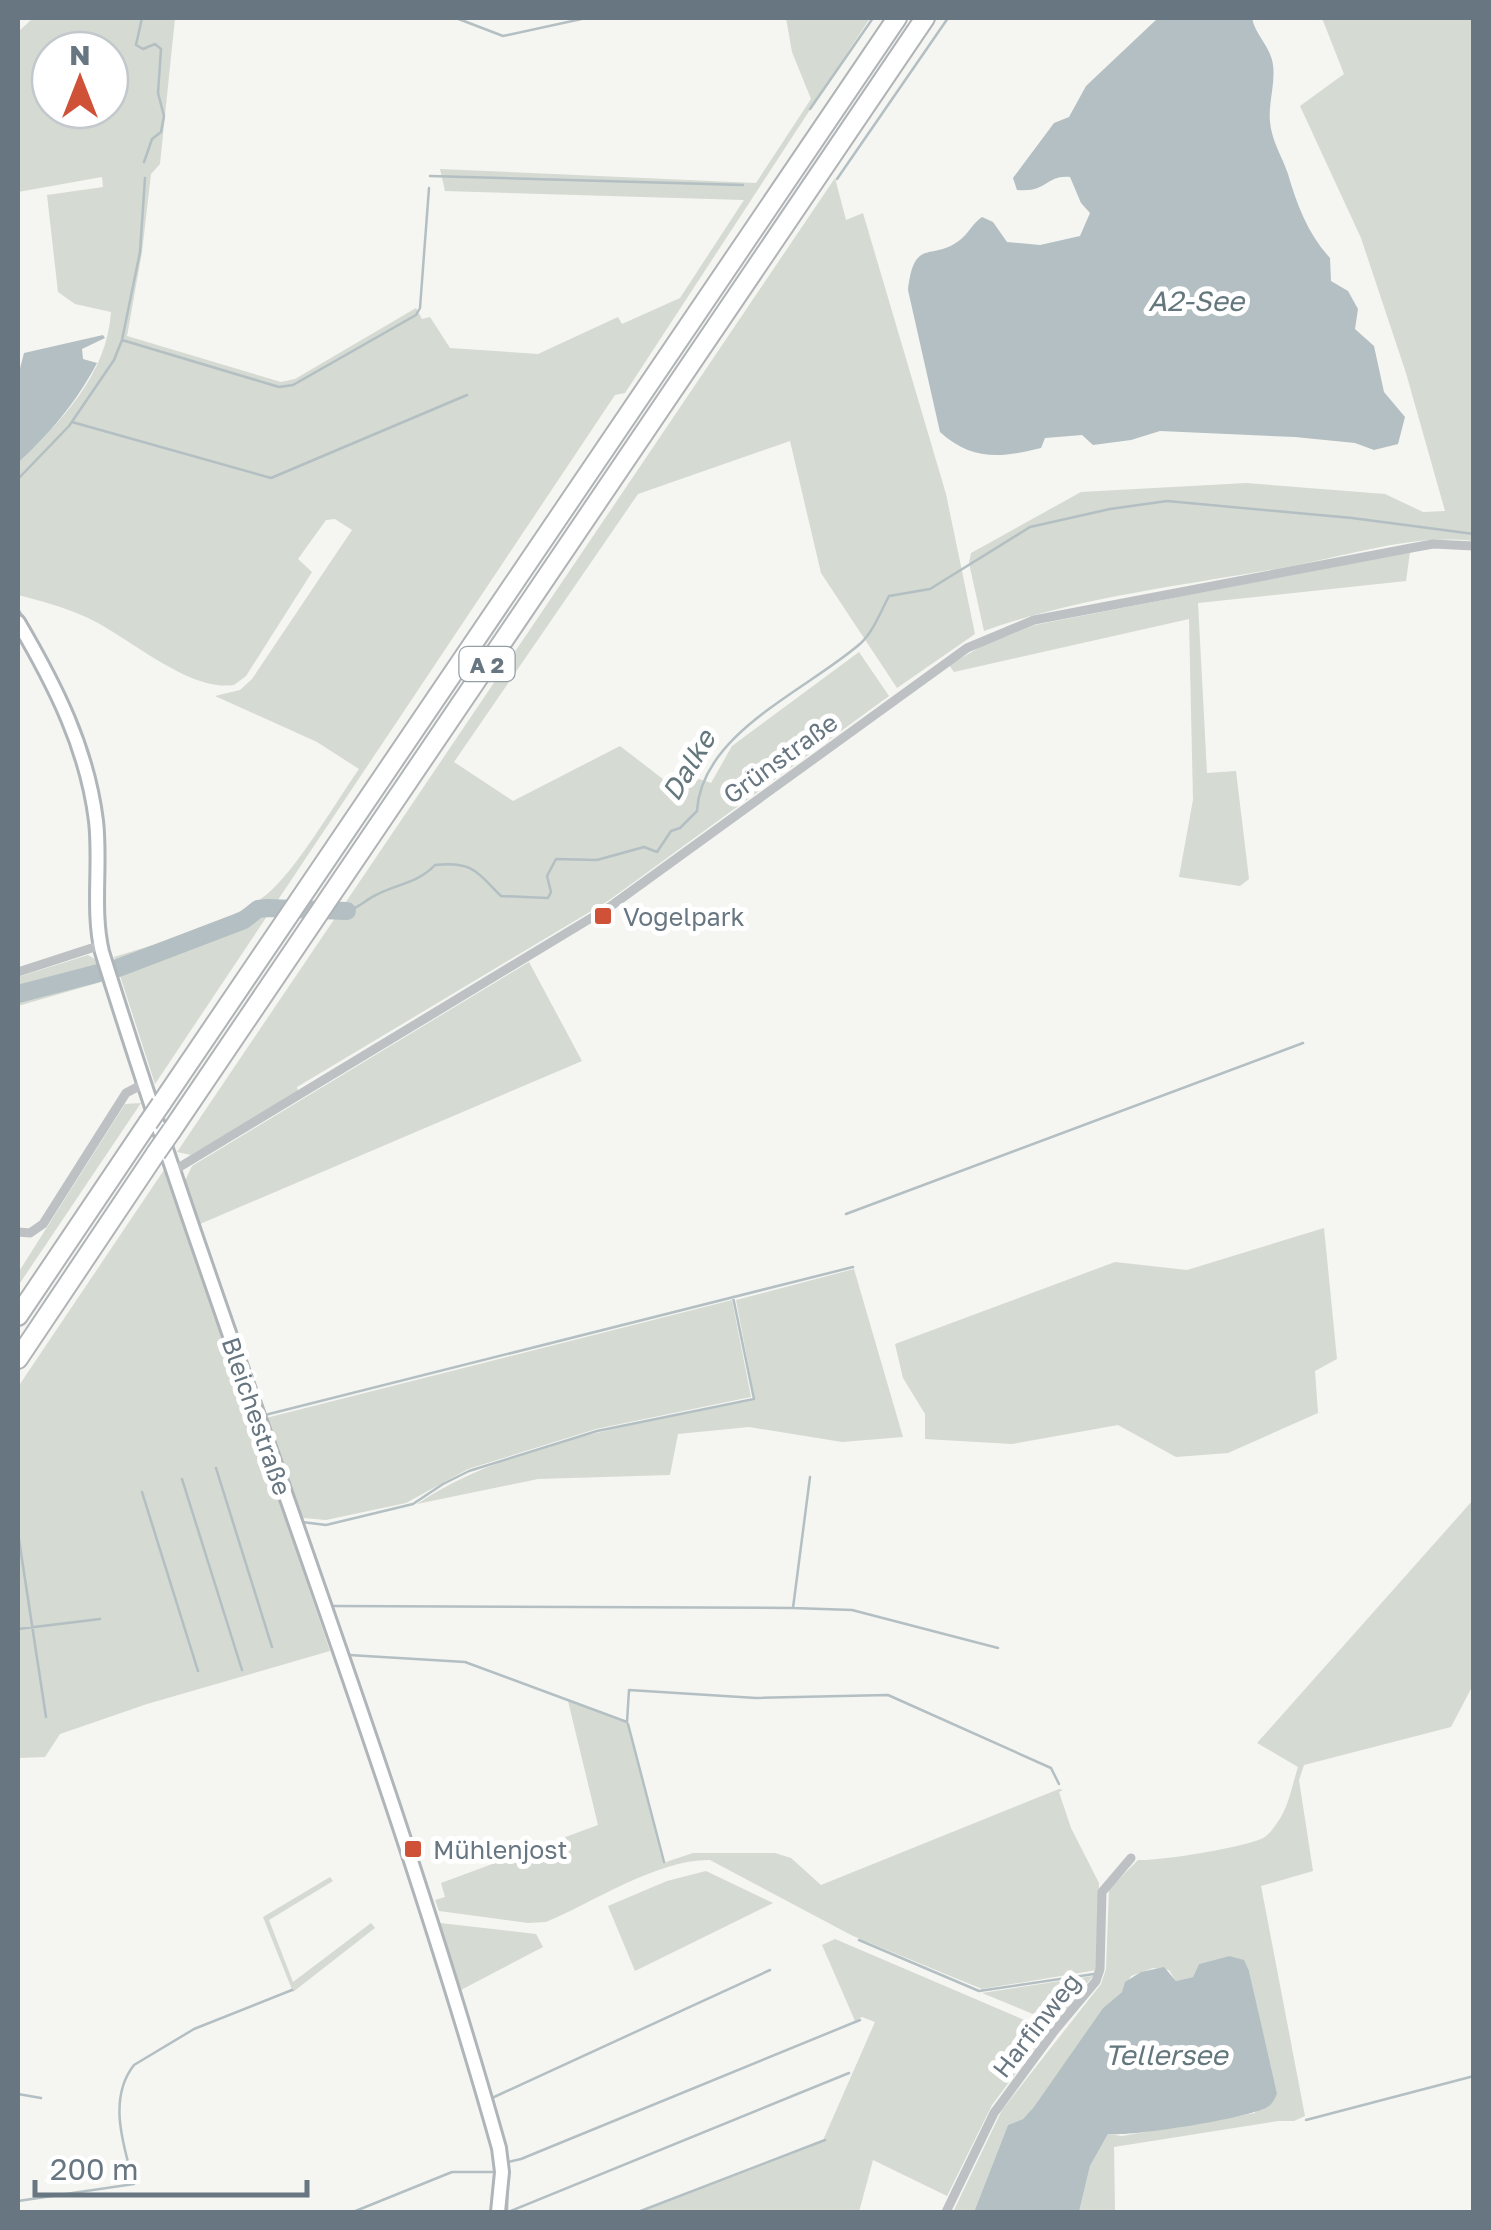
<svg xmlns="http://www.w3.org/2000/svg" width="1491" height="2230" viewBox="0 0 1491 2230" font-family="'Golos Text',sans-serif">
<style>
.green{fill:#d5dad2;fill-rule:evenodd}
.water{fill:#b3bfc2}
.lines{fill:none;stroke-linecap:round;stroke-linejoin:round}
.stream{stroke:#b3bfc2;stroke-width:2.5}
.river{stroke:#b3bfc2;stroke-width:18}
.secondary-casing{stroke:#afb5b8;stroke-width:18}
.highway-casing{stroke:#b0b4b7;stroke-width:22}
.street{stroke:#bdc1c4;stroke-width:9}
.secondary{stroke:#fff;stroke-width:12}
.highway{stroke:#fff;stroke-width:18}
.highway-bridge-casing{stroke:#b0b4b7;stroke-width:22;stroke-linecap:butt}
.highway-bridge{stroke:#fff;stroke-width:18}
.poi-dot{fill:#cf5238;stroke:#fff;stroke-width:4}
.labels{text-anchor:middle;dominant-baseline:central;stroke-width:10;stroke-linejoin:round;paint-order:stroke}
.shield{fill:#fff;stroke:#959fa6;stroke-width:2.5}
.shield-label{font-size:22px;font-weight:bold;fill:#677680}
.street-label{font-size:25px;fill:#677680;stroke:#fff}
.poi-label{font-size:25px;fill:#677680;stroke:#fff;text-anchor:start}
.water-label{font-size:28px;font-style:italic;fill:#63777c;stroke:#fff}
</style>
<rect width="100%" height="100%" fill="#f5f5f2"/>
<path class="green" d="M33 18H175L160 164 151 174 142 252 127 336 281 382 295 379 416 308 422 319 430 317 450 348 538 354 618 317 622 324 680 298 744 200 445 191 440 169 756 183 811 99 792 52 786 18H870L625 393 615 395 155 1084 114 957C159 943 228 924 266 895 296 871 335 803 359 769L317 742 215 696 240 690 252 679 352 530 335 519 326 520 298 559 312 572 246 676 234 685C188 692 128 636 86 617 64 607 41 601 18 595V463C61 421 107 375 111 312L75 304 58 292 47 195 103 187 102 177 18 192V32ZM50 50H110V110H50Z
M1322 18H1473V541C1414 534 1350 555 1292 566 1189 585 1082 596 984 631L969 563 971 553 1081 492 1246 483 1385 494 1423 512 1445 511 1406 373 1361 238 1300 106 1344 74Z
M835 178 846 220 863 213 946 494 975 634 897 688 821 573 790 441 638 494 454 762 513 801 620 746 681 793 699 779 711 783 732 746 859 652 889 696 608 901 297 1087 298 1091 191 1155 177 1152Z
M1410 552 1406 581 1198 603 1207 773 1236 771 1249 879 1240 886 1179 877 1193 800 1189 619 954 672 949 665 984 645 1035 625Z
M88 955 96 960 101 982 18 1006V977Z
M529 962 582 1061 200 1224 184 1183 192 1166Z
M141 1103 18 1286V1273L125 1104Z
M166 1167 330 1651 147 1704 60 1734 45 1757 18 1758V1387Z
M1324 1228 1337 1359 1315 1371 1318 1413 1228 1453 1176 1457 1118 1425 1012 1444 925 1439V1414L903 1378 895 1344 1115 1262 1187 1270Z
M854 1269 903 1437 842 1442 749 1427 678 1434 670 1475 538 1479 417 1504C511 1441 646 1423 755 1400L736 1300Z
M732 1300 751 1397 596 1429 468 1469 406 1503 326 1520 303 1518 266 1418Z
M1473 1500V1685L1451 1727 1304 1765 1299 1780 1313 1871 1261 1886 1305 2116 1294 2121H1278L1114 2147 1115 2212H1079L1090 2166 1108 2134 1122 2136 1255 2113 1261 2028 1249 1971 1229 1956 1199 1964 1193 1977 1176 1981 1169 1970 1153 1968 1131 1976 1122 1992 1103 2008 1035 2107 1023 2119 1008 2125 974 2212H953L1002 2110 1101 1984 1106 1969 1109 1889 1138 1860C1161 1861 1239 1848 1261 1839 1267 1837 1273 1829 1277 1823 1289 1807 1292 1785 1298 1767L1257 1743Z
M568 1701 627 1723 663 1863 693 1853H775L791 1858 821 1885 1059 1789 1063 1790 1059 1792 1071 1828 1099 1883 1097 1970 982 1989 853 1936 710 1860C658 1859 594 1902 546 1922L528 1923 439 1911 435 1900 445 1897 441 1883 598 1825Z
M706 1871 773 1903 635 1971 608 1906 667 1881Z
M330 1877 333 1881 269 1920 293 1982 371 1923 375 1928 293 1992 263 1917Z
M440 1923 536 1934 543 1947 461 1990Z
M835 1939 1043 2028V2037L992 2105 947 2196 873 2160 859 2212H641L826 2140 824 2138 875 2022 862 2017 855 2021 822 1945Z
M1093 1976 1055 2023 982 1993Z"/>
<path class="water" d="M1158 18H1252C1255 34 1268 44 1272 60 1277 80 1268 101 1270 122 1272 142 1282 156 1288 174 1297 205 1308 234 1330 258L1331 281 1348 291 1358 309 1355 329 1374 346 1384 392 1405 417 1398 444 1374 450 1355 443 1295 437 1160 431 1131 440 1093 445 1082 435 1045 438 1041 448C1001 458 972 461 940 432L908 290C914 236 932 262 960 240 968 234 973 223 982 217L993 222 1007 242 1040 245 1080 236 1090 213 1081 203 1070 177C1045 175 1048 193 1017 190L1013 178 1054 123 1069 117 1086 86Z
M103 335 105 338 82 349 83 359 97 363C76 403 50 433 18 463V376L24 353Z
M1229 1956 1244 1960 1249 1971 1277 2094C1275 2098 1273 2103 1269 2106 1253 2118 1129 2137 1108 2134L1090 2166 1079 2212H974L1008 2125 1023 2119 1034 2107 1103 2008 1122 1992 1125 1982 1141 1972 1164 1967 1176 1981 1193 1977 1199 1964Z"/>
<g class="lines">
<path class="stream" d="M142 18 136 45 143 49 155 44 161 49 158 93 164 116 161 132 152 139 144 162
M456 18 503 36 586 18
M810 109 873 18
M430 176 743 185
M837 179 948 18
M122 340 279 387 293 385 416 315 420 308 429 188
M72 422 271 478 467 395
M18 479 69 426 114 360 122 340 140 252 145 178
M18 609C73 701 103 767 104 876
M347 911C359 908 365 900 376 895 397 884 418 883 435 865 472 861 476 871 501 896L548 898 551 892 547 876 556 859 597 860 644 847 657 852 671 831 680 828 697 811C701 733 809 689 861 643 873 632 881 611 889 596L930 589 1030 527 1110 509 1167 501 1352 518 1474 534
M846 1214 1303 1043
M265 1415 853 1267
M216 1468 272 1647
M810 1477 793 1608 852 1610 998 1648
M182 1479 242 1670
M142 1492 198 1671
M302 1522 326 1525 413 1504 443 1484 469 1471 597 1431 754 1399 733 1297
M18 1533 46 1717
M331 1606 793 1608
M18 1629 100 1619
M349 1655 465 1662 627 1722 629 1690 756 1698 888 1695 1051 1768 1059 1784
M628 1724 664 1862
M859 1940 979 1991 1094 1974
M475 2044 492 2098 770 1970
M18 2094 41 2098
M492 2099 508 2162 507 2212
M1306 2120 1474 2076
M508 2162 521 2159 860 2020
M18 2201 134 2184C124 2147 107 2099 134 2065L194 2029 292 1990
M353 2212 452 2172H492
M508 2212 849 2073
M638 2212 825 2140"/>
<path class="river" d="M18 994 118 968 244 920 258 909 268 908 347 911"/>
<defs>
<path id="secondary" d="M18 622C55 685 87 748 96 821 101 864 92 910 102 952 227 1353 385 1744 499 2148L502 2172 498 2212"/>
<path id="highway" d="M161 1104 897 18
M172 1130 925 18
M18 1316 148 1123
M18 1359 156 1153"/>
</defs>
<use href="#secondary" class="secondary-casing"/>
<use href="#highway" class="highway-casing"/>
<path class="street" d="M18 972 101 945
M173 1171 611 906 967 648 1034 620 1411 548 1433 544 1474 546
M18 1232 30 1233 43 1224 126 1093 145 1083
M946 2212 994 2113 1055 2030 1096 1981 1100 1969 1102 1892 1131 1858"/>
<use href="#secondary" class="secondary"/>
<use href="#highway" class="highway"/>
<defs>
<path id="highway-bridge" d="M148 1123 161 1104
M156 1153 172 1130"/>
</defs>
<use href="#highway-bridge" class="highway-bridge-casing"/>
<use href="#highway-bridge" class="highway-bridge"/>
</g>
<g class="poi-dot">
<rect x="593" y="906" width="20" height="20" rx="5"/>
<rect x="403" y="1839" width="20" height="20" rx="5"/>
</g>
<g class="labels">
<rect class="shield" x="459.5" y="647" width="55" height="34" rx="8"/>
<g class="shield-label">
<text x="487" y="664">A 2</text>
</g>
<g class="street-label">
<text transform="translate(780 758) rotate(-36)">Grünstraße</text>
<text transform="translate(257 1416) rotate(71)">Bleichestraße</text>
<text transform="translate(1036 2025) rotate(-52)">Harfinweg</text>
</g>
<g class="poi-label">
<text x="623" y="916">Vogelpark</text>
<text x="433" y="1849">Mühlenjost</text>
</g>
<g class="water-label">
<text x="1196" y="300">A2-See</text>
<text transform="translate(688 765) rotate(-59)">Dalke</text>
<text x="1166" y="2054">Tellersee</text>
</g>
</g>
<rect width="1491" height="2230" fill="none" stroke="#677680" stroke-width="40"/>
<g transform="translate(80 80)"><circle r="48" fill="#ffffff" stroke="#c2c8cc" stroke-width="2.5"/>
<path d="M0-8L18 38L0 25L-18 38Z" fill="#cf5238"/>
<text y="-15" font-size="28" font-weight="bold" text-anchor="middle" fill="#677680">N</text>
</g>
<path d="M35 2180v15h272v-15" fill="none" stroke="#677680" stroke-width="5"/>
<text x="50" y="2180" font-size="30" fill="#677680" stroke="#ffffff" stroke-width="8" paint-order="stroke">200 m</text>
</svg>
